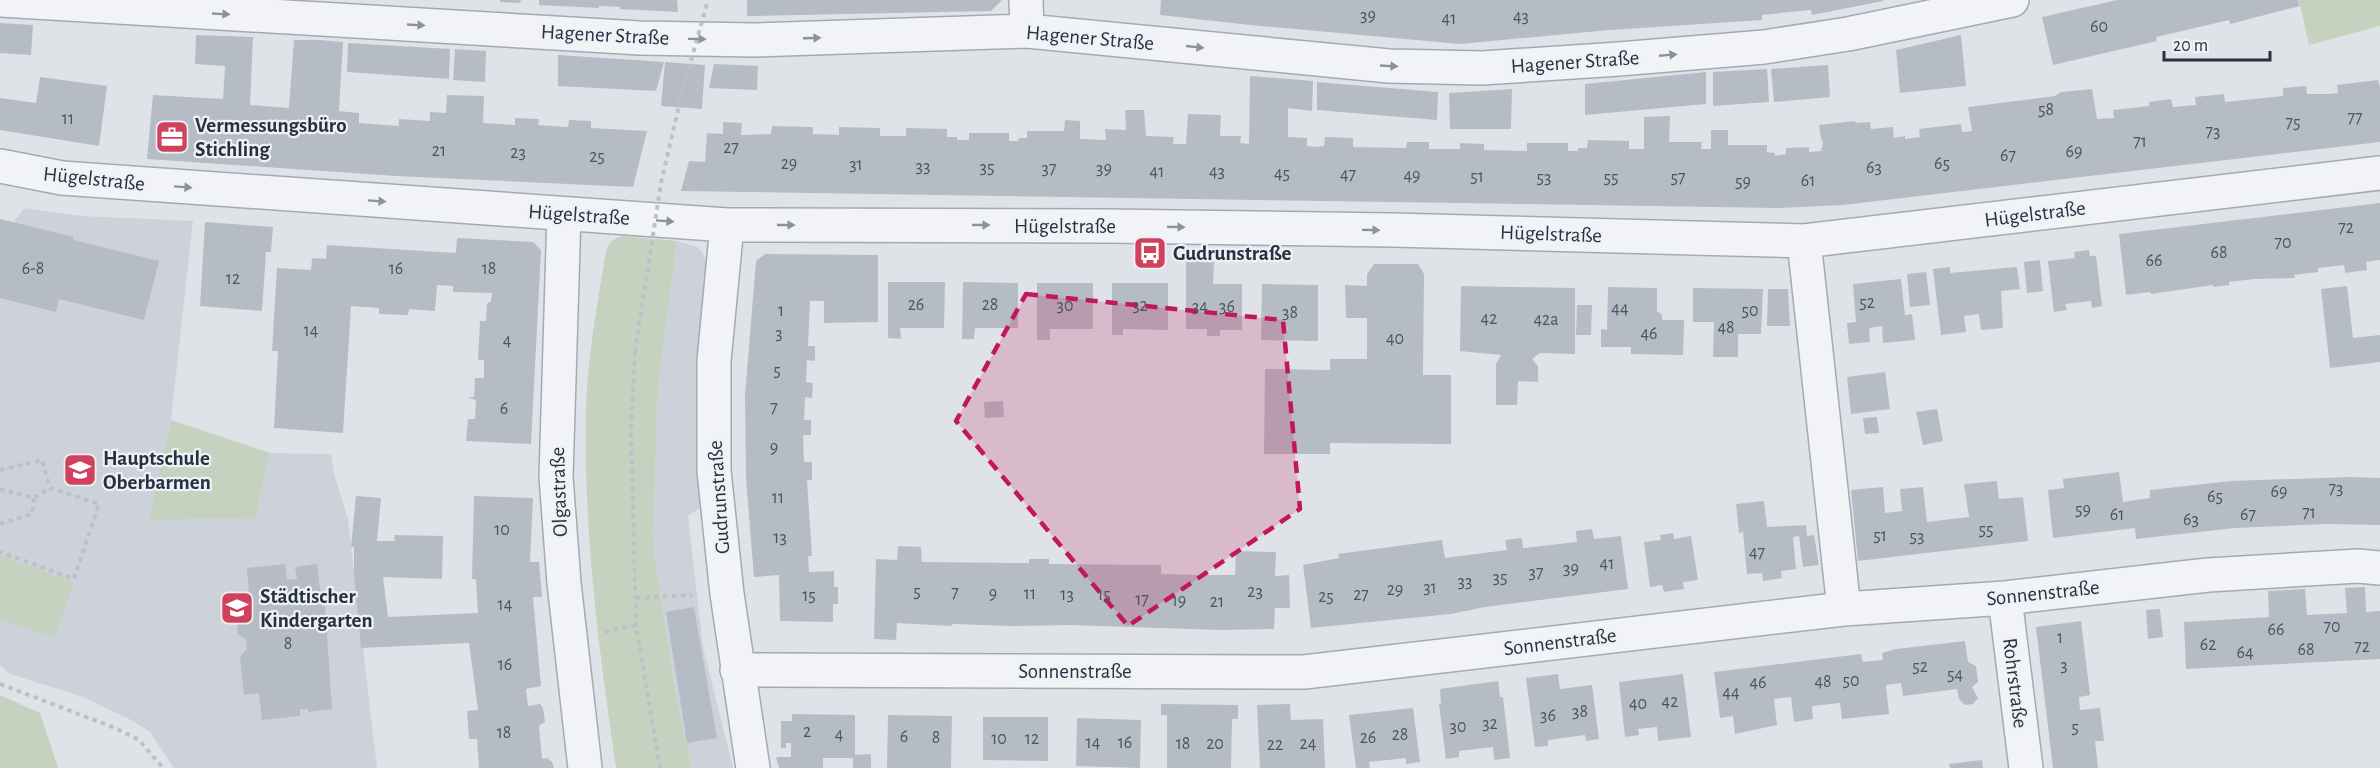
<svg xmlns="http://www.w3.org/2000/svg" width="2380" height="768" viewBox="0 0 2380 768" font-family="'Alegreya Sans',sans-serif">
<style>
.built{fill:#cdd2da}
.green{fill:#c5d2c0}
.building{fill:#b6bcc5}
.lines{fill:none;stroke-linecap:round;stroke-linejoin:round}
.minor-casing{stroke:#a4aab2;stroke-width:36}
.path{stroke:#bcc1c7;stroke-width:4;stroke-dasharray:4.5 4.5;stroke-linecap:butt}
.minor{stroke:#f1f3f7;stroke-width:33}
.path-bridge{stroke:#bcc1c7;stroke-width:4;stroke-dasharray:4.5 4.5;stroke-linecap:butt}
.oneway{fill:#8c929c}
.marked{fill:#c2185b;fill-opacity:0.2;stroke:#c2185b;stroke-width:4.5;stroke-dasharray:12 8;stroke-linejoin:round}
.labels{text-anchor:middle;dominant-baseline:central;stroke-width:4.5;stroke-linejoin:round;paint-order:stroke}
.number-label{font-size:18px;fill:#4b5461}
.street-label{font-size:21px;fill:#273140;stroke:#eef2f6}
.poi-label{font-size:21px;font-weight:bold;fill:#273140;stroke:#eef2f6;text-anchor:start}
</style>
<rect width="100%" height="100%" fill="#dfe3e8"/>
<path class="built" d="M24 208 82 216 193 221 171 420 148 520 255 519 270 453 331 454 334 474 348 519 377 768H174L150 732 131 720 83 697 10 674 0 665V219L14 222Z
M677 241 698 247 714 270 705 504 688 516 703 647 733 768H692L676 694 653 544 658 389Z"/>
<path class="green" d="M2299 0H2380V26L2309 45Z
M623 236 677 241 658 389 653 544 676 694 692 768H616C599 650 583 530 586 410 587 361 597 306 605 257 608 245 610 239 623 236Z
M171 420 270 453 255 519 148 520Z
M0 556 74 582 55 638 0 619Z
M0 695 40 713 58 768H0Z"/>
<path class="building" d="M500 0H521L520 3 500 2Z
M539 0H677L678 12 620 9V7L599 6V8L539 5Z
M747 0H1002L991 11 747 16Z
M1161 0H1883V1L1812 15 1811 10 1762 15V20L1610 30 1460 44 1250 25 1160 15Z
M2117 0H2298L2300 6 2230 24 2229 20 2156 37 2157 41 2053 65 2042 17Z
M0 23 33 25 31 55 0 53Z
M196 35 253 37 250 105 289 108 294 40H320L343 42 339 111 359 113V123L399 126V119L430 121V112L446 113 447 95 484 96 483 123 515 125V118L539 119 538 125 568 127 569 120 591 121V128L647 131 633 187 396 176 147 159 153 95 223 99 225 66 195 64Z
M1961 35 1966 86 1900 93 1896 50Z
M348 43 450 49 449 79 347 72Z
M455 49 486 51 485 82 453 80Z
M558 55 664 62 656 91 558 86Z
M665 62 705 65 702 109 661 106Z
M714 64 758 66 757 90 709 88Z
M1828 65 1830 97 1774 102 1771 69Z
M1767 69 1769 102 1713 106V72Z
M1706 72V104L1585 115V84Z
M1250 76 1313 81 1312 111 1288 108V137L1307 138V146L1316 147 1324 146 1325 137 1353 138V147L1406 148 1407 142H1429V149H1460V143L1484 144V150L1527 151V143H1568V151H1578V148H1587L1588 140 1629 141V149H1644V117L1670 116 1669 142H1702L1701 149H1711V130H1728V145H1767V152L1775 153V156L1786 154V148L1809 147V152L1821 151 1823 142 1821 139 1819 125 1855 121 1856 123 1870 122 1871 129 1893 127 1894 138 1905 136V139L1920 137 1919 129 1961 124 1962 132 1972 131 1968 107 2055 96 2061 92 2092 89 2097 119 2114 118 2113 110 2149 106V102L2171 99 2173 107 2196 105 2195 97 2224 94 2225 102 2283 96V88L2306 86 2307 94H2328L2338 93 2337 85 2378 80 2380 87V142L1843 205 1776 208 681 191 689 161 705 162 707 133 723 134V122L742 123 741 135 771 134 772 126 813 127V134L839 135V127L880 128V136H906V128L947 129V137H957V140H969V133H1009V141H1018L1019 138H1027V131H1064L1065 120 1080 121V139L1106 140 1105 129 1126 130 1125 110H1144L1146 136 1174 137 1173 144H1186L1188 114 1221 115 1220 136H1241L1240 143 1249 144Z
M40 77 107 86 99 146 0 130V98L36 103Z
M1317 82 1438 92 1437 120 1317 110Z
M1512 89 1511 129H1450L1449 93Z
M2380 203V260L2366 262 2367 270 2345 273 2344 265 2318 268V272L2294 275 2295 278 2254 279 2229 282V285L2213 287V285L2151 294 2150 292 2126 295 2119 234Z
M0 219 74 237 73 240 159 261 144 320 59 299 56 312 0 298Z
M205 222 273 227 271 252H266L262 311 200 306Z
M457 238 533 242 541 250 531 444 466 441 468 419H475L476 400 467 397H474L475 378H484V360H478L480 321H486L487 304 491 301 492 293 453 292V286L437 285 435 311 409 309 408 315 379 314V308L351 306 343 433 274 428 278 351H272L277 268 311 270 312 258 326 259 327 245 456 253Z
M2089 250 2090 256H2096L2102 306 2092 308 2091 301 2065 304 2067 310 2054 312 2048 261 2075 258 2074 252Z
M765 254 878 255V322L824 323V301H810L808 346H815V361L807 360 806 382 813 383 812 398 805 397 804 420H811V435H803L804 462H812V480H807L812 556H808L809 572 834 571V587H838V604H833V622L780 621 779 575 754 577 746 479 745 396 756 261Z
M2040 260 2043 291 2027 293 2024 262Z
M1186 261H1214L1213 284H1242V330H1220V336H1207V329H1186Z
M1374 264H1418L1424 274 1423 375H1451V444L1330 443V454H1264L1265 369 1330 370V359H1367V318H1346L1345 285 1367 286V274Z
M1950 267V273L2017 267 2020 289 2001 291 2003 328 1981 330 1979 314 1964 316 1966 332 1941 335 1933 269Z
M1926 272 1930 305 1910 307 1907 274Z
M1901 279 1905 315 1912 314 1915 340 1883 343 1882 326 1869 328 1870 342 1849 344 1847 323 1856 322 1853 284Z
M888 282H945L944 328H900L901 339 888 338Z
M963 282 1018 283V328H975L974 339H962Z
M1037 283H1093V329H1050V340H1037Z
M1112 283H1168V330L1123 329V335H1112Z
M1262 284 1318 285V341L1261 340Z
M1461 286 1575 288V354L1540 353 1532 359 1538 366V382L1518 381 1517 405H1496V364L1501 355 1460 351Z
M2347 286 2353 338 2380 335V362L2330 368 2321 289Z
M1608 287 1657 288V311L1662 315V320H1684L1683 355 1631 354V347H1601V329L1607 330Z
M1693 288 1763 289 1761 334H1738V357H1713L1714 322H1693Z
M1768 289H1788L1790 326H1767Z
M1577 305H1592L1591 335H1576Z
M1885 372 1890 409 1851 414 1847 377Z
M1003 401 1004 417 985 418 984 402Z
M1937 409 1943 441 1923 445 1916 412Z
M1877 417 1879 433 1865 434 1863 418Z
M2119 472 2123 502 2150 498V490L2231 481 2351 477 2380 478V525L2326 524 2235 528 2136 539 2135 528 2053 538 2048 490 2064 488 2063 479Z
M1997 481 1999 499 2023 497 2028 541 1858 561 1851 490 1883 487 1885 513 1902 511 1900 489 1923 487 1927 522 1969 517 1964 484Z
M356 496 381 498 377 541H395L394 535 443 536 442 579 383 577 388 617 478 613 476 579H472L474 496 533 498 530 562H539L542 597H533L541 686 526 689 528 706 540 704 543 708 545 722 539 726 542 759 547 758 552 762 554 768H479L477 739H469L467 711 478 710 469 643 361 648 354 576V547H351Z
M1764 501 1767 527 1806 525 1807 536 1814 535 1819 565 1803 567 1799 536 1793 537 1796 569 1781 571 1782 578 1763 581 1762 573 1747 574 1743 532 1739 533 1736 504Z
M1592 529 1594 539 1621 536 1628 589 1485 607 1451 614 1311 628 1303 565 1339 558 1338 554 1442 540 1445 558 1507 550 1505 540 1522 538 1523 548 1577 542 1576 531Z
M1673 533 1674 539 1691 536 1698 580 1683 582 1684 589 1664 592 1662 585 1650 587 1644 542 1661 540 1660 535Z
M898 546 921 547 922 562 1029 563V559H1049V564L1161 565V574L1198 575H1235L1236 551 1276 552 1275 576 1289 575 1290 608H1275L1274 629 1220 630 1070 625 1011 626 952 624V626L897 623 896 640 874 639 876 559 897 560Z
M285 564 287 580 297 579 295 567 317 564 322 606H325L332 709 308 712V709H300V716L262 720 259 693 244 695 240 657 247 649 246 640 238 634 234 595 249 594 247 568Z
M2365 587 2366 612 2380 611V659L2186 669 2184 622 2269 617 2268 591 2287 590 2305 589 2307 615 2347 613 2345 588Z
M694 607 717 738 687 743 666 612Z
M2160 609 2163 637 2148 639 2146 610Z
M2081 621 2090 695 2079 697 2080 710 2100 708 2104 741H2095L2098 768H2053L2036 627Z
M1965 641 1968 662 1976 666 1978 682 1972 687 1978 698 1973 704 1965 705 1959 699 1957 689 1903 696 1901 683 1886 685 1889 714 1842 719 1840 703 1812 706 1813 719 1794 722 1791 697 1774 699 1777 725 1735 734 1733 716 1720 718 1714 672 1861 654 1863 662 1883 660 1882 653 1896 649Z
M1558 674 1560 689 1592 685 1599 739 1586 741 1585 735 1548 740V746L1535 747 1526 678Z
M1683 674 1691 737 1658 741 1657 727 1638 729 1639 735 1625 737 1619 682Z
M1498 681 1500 697H1503L1510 758 1494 760 1493 747 1459 751V757L1446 759 1439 704H1441L1440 689Z
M1161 704 1238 705V719H1232L1231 768H1167V715H1161Z
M1290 704 1291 720 1323 719 1325 768H1260L1257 705Z
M1413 708 1420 762 1406 764V758L1369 762 1370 768H1356L1349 715Z
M792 714 855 715V755L871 754V768H853V758H823V768H779L776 757H791V743H786V748H781V721H792Z
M888 715 952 716 951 768H887Z
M983 717H1048V761L983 760Z
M1077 718 1141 720 1140 768 1076 766Z
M1982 760 1983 768H1950L1949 764Z"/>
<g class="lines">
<defs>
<path id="minor" d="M0 0 640 38 754 40 1027 31 1389 66 1482 68 1619 59 1764 47 1848 34 2012 0
M1026 0 1027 31
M0 166 62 178 727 225 1109 226 1393 230 1804 241 2380 173
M564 214 556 477 564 583 585 768
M727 225 714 361V471L727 594 753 768
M1804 241 1844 609
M2005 598 2026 768
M737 670 1304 672 1844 609 2005 598 2208 575 2358 566 2380 568"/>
</defs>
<use href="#minor" class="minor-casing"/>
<path class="path" d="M635 352 631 429 636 625 660 768
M0 470 42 460 50 488 99 504 74 579 0 552
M0 489 34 498 50 488
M0 524 32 514 34 498
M636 598 692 595
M605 632 636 625
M0 684 115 728 139 740 163 768"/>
<use href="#minor" class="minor"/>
<path class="path-bridge" d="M635 352 661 183 682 93 708 0"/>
</g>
<defs><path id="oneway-solid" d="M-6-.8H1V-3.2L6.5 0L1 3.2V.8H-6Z" transform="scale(1.5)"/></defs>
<g class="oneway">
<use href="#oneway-solid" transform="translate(221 14) rotate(3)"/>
<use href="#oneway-solid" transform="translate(416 25) rotate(3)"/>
<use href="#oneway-solid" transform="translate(812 38) rotate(-2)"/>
<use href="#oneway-solid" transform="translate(697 39) rotate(1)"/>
<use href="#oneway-solid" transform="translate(1195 47) rotate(6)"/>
<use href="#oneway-solid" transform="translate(1668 55) rotate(-5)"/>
<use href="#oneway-solid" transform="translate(1389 66) rotate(3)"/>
<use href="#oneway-solid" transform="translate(183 187) rotate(4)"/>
<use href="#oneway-solid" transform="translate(377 201) rotate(4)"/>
<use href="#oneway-solid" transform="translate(665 221) rotate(4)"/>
<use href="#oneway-solid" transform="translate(786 225)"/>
<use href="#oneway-solid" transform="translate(981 225)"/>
<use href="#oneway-solid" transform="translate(1176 227) rotate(1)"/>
<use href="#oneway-solid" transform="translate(1371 230) rotate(1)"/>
</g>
<path class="marked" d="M1026 294 1283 320 1300 509 1128 626 956 421Z"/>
<defs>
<symbol id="office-square" viewBox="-11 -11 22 22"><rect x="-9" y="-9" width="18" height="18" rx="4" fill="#d0415c" stroke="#eef2f6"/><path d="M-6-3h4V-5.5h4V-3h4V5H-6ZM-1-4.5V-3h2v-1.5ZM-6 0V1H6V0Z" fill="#fff"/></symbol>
<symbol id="bus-square" viewBox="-11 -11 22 22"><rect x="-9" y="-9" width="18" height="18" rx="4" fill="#d0415c" stroke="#eef2f6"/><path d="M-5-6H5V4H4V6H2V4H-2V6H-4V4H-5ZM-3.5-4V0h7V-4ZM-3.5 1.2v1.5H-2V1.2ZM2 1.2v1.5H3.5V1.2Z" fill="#fff"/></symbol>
<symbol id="school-square" viewBox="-11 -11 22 22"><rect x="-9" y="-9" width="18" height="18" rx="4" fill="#d0415c" stroke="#eef2f6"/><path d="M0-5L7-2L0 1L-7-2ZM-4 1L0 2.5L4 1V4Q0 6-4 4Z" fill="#fff"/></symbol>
</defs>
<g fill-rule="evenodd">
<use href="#office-square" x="153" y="118" width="38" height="38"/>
<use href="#bus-square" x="1131" y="234" width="38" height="38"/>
<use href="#school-square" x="61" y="451" width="38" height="38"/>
<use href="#school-square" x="218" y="589" width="38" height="38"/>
</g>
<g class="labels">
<g class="number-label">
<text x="1368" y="16">39</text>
<text x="1521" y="17">43</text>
<text x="1449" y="19">41</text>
<text x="2099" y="27">60</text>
<text x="2046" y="110">58</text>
<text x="2355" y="118">77</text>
<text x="68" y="119">11</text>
<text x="2293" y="123">75</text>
<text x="2213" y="132">73</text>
<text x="2140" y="142">71</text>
<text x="731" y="148">27</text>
<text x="439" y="151">21</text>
<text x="2074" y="152">69</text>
<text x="518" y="153">23</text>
<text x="2008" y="156">67</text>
<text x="597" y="157">25</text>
<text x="789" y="164">29</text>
<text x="1942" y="164">65</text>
<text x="856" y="165">31</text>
<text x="923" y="167">33</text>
<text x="987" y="168">35</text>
<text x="1874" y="168">63</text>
<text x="1049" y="169">37</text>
<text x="1104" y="169">39</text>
<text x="1157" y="172">41</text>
<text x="1217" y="172">43</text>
<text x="1282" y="174">45</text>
<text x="1348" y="175">47</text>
<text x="1412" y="176">49</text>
<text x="1477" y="177">51</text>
<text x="1544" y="178">53</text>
<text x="1611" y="178">55</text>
<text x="1678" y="178">57</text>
<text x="1808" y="181">61</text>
<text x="1743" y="182">59</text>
<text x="2346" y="228">72</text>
<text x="2283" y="243">70</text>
<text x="2219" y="253">68</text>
<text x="2154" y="261">66</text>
<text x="33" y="269">6-8</text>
<text x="396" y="269">16</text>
<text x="489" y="269">18</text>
<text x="233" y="279">12</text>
<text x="1867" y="303">52</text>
<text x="916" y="305">26</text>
<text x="990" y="305">28</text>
<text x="1065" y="306">30</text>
<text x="1140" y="306">32</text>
<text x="1200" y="307">34</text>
<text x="1227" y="307">36</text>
<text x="1620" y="309">44</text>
<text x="781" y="311">1</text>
<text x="1750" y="311">50</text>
<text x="1290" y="313">38</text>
<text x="1489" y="319">42</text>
<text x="1546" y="320">42a</text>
<text x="1726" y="328">48</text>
<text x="311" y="331">14</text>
<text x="779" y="334">3</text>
<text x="1649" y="334">46</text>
<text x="1395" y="339">40</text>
<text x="507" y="341">4</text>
<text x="777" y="371">5</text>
<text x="774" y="408">7</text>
<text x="504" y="409">6</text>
<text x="774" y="448">9</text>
<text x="2336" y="489">73</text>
<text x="2279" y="492">69</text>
<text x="2215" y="497">65</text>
<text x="778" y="498">11</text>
<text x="2083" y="510">59</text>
<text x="2309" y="513">71</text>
<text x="2117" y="515">61</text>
<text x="2248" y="515">67</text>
<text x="2191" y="520">63</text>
<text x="502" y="530">10</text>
<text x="1986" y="530">55</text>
<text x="1880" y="536">51</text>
<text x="1917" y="537">53</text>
<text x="780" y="538">13</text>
<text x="1757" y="553">47</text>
<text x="1607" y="564">41</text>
<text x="1571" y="569">39</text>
<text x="1536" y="573">37</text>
<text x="1500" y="578">35</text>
<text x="1465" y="582">33</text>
<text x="1430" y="588">31</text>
<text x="1395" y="590">29</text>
<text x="917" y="592">5</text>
<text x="1255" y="592">23</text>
<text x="955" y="593">7</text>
<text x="993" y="594">9</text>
<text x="1030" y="594">11</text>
<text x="1067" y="595">13</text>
<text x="1104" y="595">15</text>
<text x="1361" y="595">27</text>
<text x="809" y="596">15</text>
<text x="1326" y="597">25</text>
<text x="1142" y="600">17</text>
<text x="1179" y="601">19</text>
<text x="1217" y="602">21</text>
<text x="505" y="605">14</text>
<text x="2332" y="627">70</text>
<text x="2276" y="630">66</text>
<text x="2060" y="638">1</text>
<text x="288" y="644">8</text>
<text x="2208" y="645">62</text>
<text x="2362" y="647">72</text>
<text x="2306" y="650">68</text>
<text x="2245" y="653">64</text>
<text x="505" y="665">16</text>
<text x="2064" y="666">3</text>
<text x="1920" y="667">52</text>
<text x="1955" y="675">54</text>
<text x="1851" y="681">50</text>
<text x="1823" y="682">48</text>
<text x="1758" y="683">46</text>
<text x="1731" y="693">44</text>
<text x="1670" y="702">42</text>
<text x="1638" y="704">40</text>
<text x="1580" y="712">38</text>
<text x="1548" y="716">36</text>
<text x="1490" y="724">32</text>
<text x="1458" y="727">30</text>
<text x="2075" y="728">5</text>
<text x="807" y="732">2</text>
<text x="504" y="733">18</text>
<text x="839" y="735">4</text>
<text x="1400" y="735">28</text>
<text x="904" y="737">6</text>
<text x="936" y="738">8</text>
<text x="1368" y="738">26</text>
<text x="999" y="739">10</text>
<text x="1032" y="739">12</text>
<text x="1093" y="743">14</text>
<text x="1125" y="743">16</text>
<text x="1183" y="744">18</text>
<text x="1215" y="744">20</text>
<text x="1308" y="744">24</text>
<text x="1275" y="745">22</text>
</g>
<g class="street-label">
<text transform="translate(605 35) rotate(3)">Hagener Straße</text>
<text transform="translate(1090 38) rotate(5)">Hagener Straße</text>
<text transform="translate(1575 62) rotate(-4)">Hagener Straße</text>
<text transform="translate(94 179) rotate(6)">Hügelstraße</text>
<text transform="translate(2035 214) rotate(-7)">Hügelstraße</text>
<text transform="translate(579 215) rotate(4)">Hügelstraße</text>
<text x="1065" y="226">Hügelstraße</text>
<text transform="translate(1551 234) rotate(2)">Hügelstraße</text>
<text transform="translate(559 492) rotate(-92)">Olgastraße</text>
<text transform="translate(719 497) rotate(-94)">Gudrunstraße</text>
<text transform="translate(2043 593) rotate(-6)">Sonnenstraße</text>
<text transform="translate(1560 642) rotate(-7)">Sonnenstraße</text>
<text x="1075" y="671">Sonnenstraße</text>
<text transform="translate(2015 683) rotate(83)">Rohrstraße</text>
</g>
<g class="poi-label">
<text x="195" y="125">Vermessungsbüro<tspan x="195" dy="24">Stichling</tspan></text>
<text x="1173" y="253">Gudrunstraße</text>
<text x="103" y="458">Hauptschule<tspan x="103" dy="24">Oberbarmen</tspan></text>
<text x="260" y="596">Städtischer<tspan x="260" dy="24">Kindergarten</tspan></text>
</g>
</g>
<path d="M2164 51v9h106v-9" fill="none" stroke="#273140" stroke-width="3"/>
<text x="2173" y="51" font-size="18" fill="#273140" stroke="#eef2f6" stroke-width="4.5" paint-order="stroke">20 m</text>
</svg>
